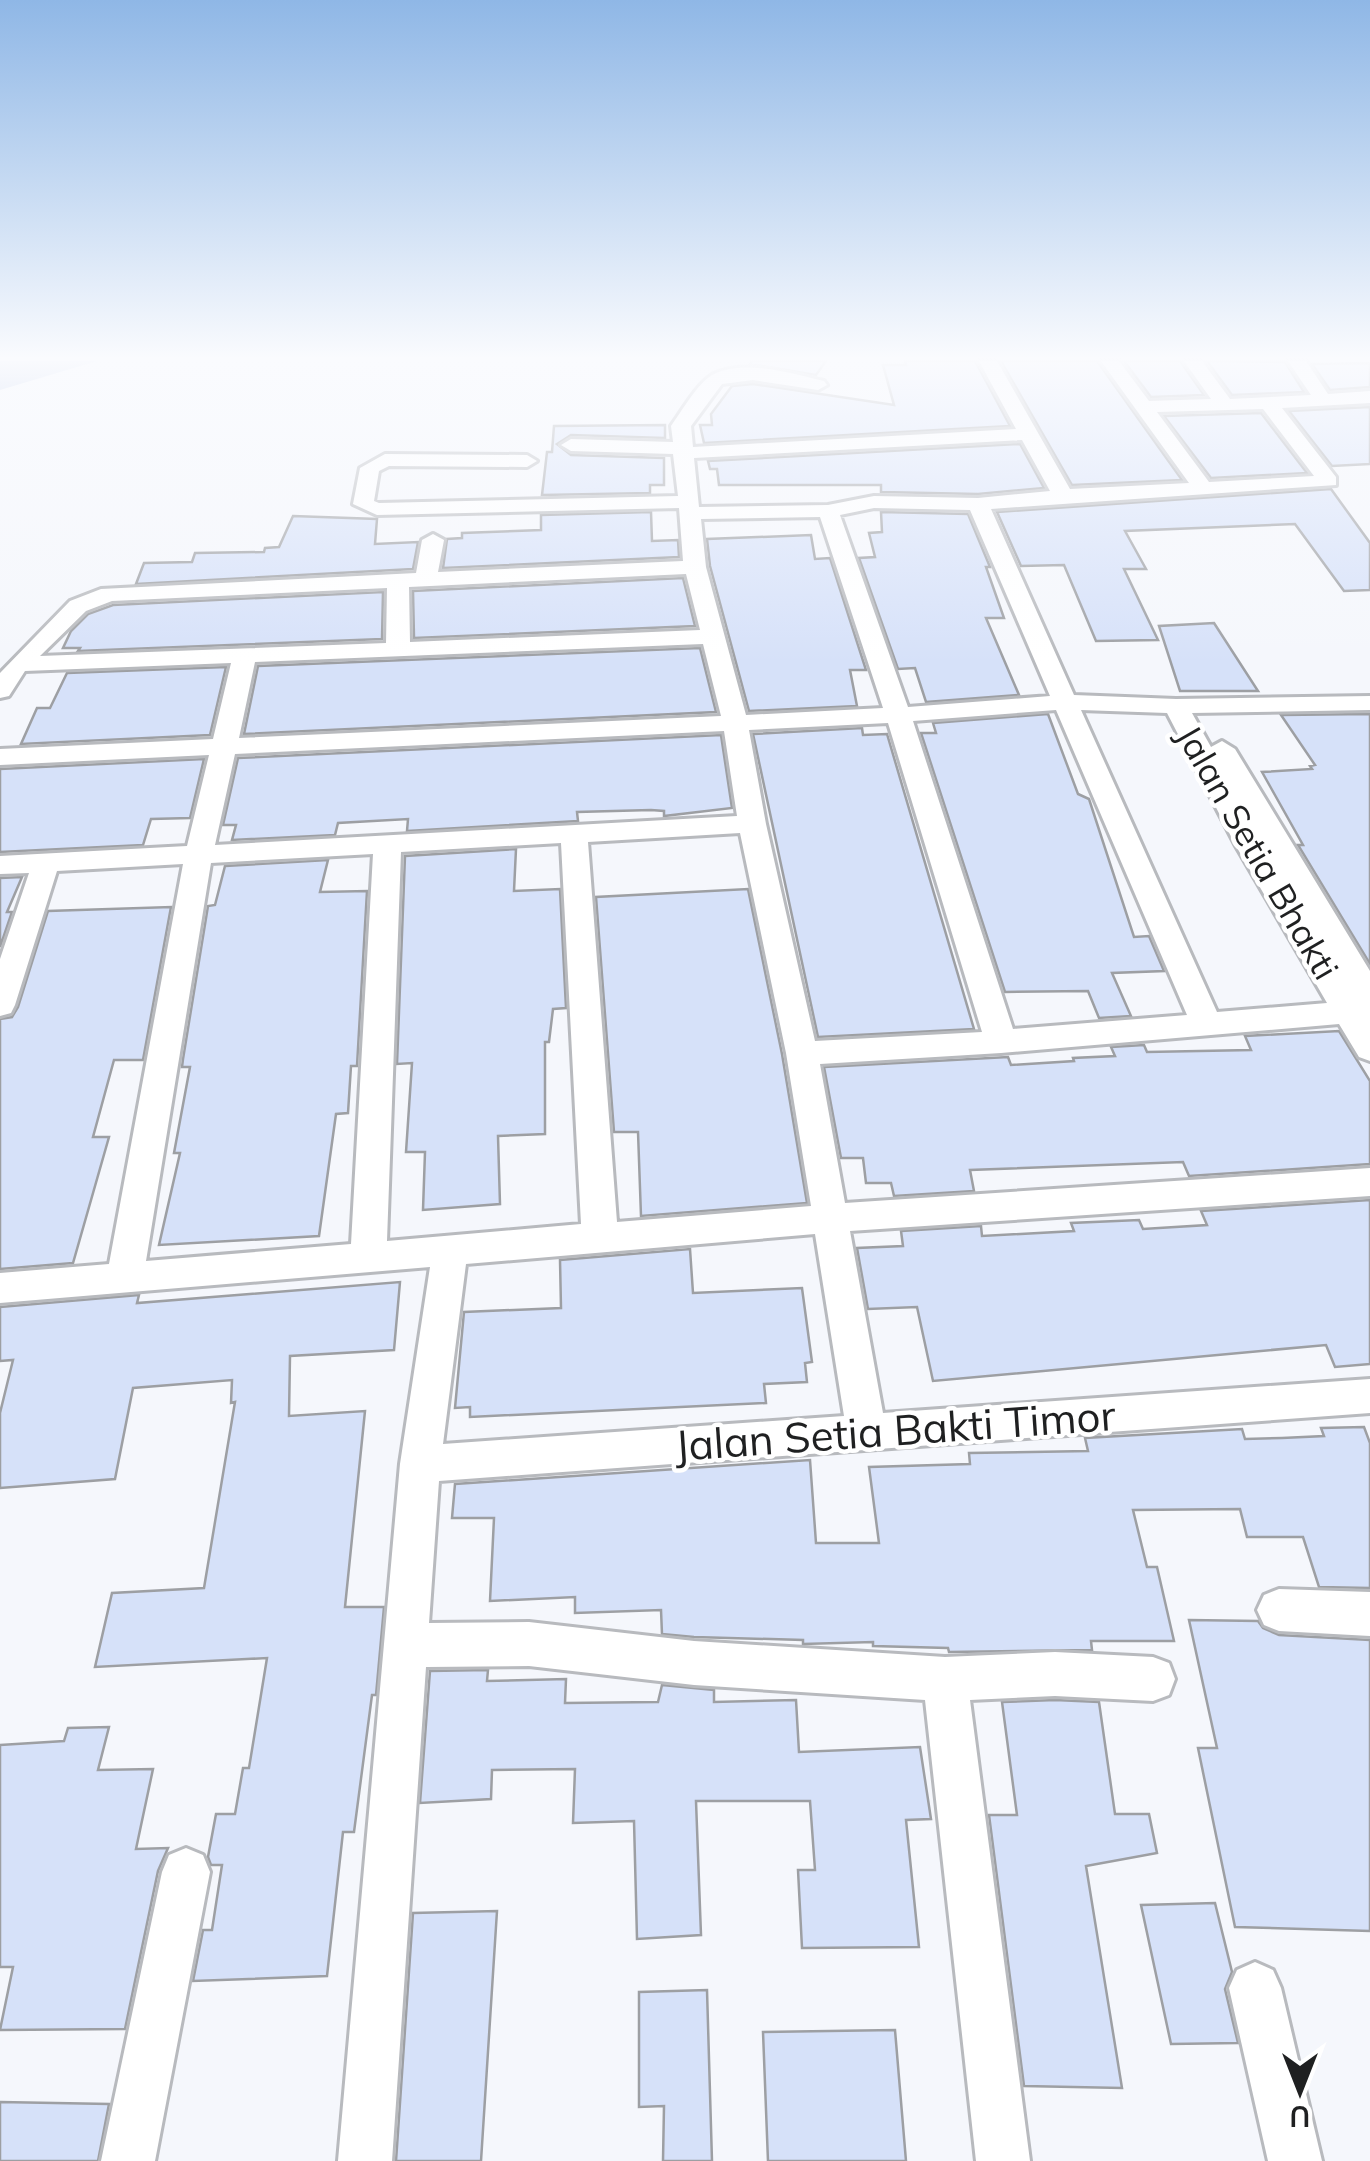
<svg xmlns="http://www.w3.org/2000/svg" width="1370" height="2161" viewBox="0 0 1370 2161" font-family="Mulish,sans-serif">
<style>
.water{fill:#abbce2}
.building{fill:#d6e1f9;stroke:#9d9fa3;stroke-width:2.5}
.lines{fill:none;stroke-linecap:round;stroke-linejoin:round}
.minor-casing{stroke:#b8babe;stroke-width:6}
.minor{fill:#fff;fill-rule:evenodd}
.labels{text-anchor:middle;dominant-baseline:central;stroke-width:9;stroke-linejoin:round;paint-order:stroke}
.street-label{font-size:35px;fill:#1f2021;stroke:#fff}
.near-street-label{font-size:42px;fill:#1f2021;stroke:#fff}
</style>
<rect width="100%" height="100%" fill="#f5f7fc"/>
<path class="water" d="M0 361H97L0 390Z"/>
<path class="building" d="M752 361H826L816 375 750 364Z
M905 361H975L1010 426 704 443 700 425H712L711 414 732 386 753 384 894 405 883 365H906Z
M1001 361H1097L1182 480 1072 485Z
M1124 361H1180L1204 395 1151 397Z
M1207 361 1285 362 1304 392 1232 395Z
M1370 363V387L1330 390 1312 364Z
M1370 407V464L1332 466 1289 411Z
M1261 413 1307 473 1211 478 1164 416Z
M665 425V438L571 435 557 444 571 455 664 458V485H650V493L542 495 547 452H552L554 426Z
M1020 444 1044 488 978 494 881 492V485H719L717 469H710L708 461Z
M1331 489 1370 543V590L1344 591 1295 524 1125 531 1146 569H1124L1158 640 1096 641 1064 565 1021 566 997 512Z
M651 512 652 541 678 540 679 557 443 568 447 539 462 538V533L541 530V515Z
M881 512 968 514 990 567H986L1004 618H986L1019 695 926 702 915 668 898 669 859 558 875 557 869 533 882 532Z
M293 516 377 519 375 544 418 542 413 569 136 584 144 563 192 562 195 553 264 552 265 548 279 547Z
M811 535 815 559 830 558 866 670H850L857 706 749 711 710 566 707 539Z
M683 578 695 626 414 638 413 591Z
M383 592 382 639 78 651 80 648H63L71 631 88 614 113 605Z
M1214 623 1258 691H1180L1159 626Z
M700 648 716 712 244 734 258 666Z
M226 667 210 735 21 744 37 708H50L67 673Z
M1048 714 1078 794 1089 799 1134 937 1149 936 1164 971 1112 973 1131 1016 1099 1018 1088 991 1005 992 921 733H936L933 723Z
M1370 714V964L1298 845H1303L1262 772 1312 769 1310 766 1315 765 1281 715Z
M862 728 863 735 887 734 974 1029 818 1037 753 734Z
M721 735 732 808 664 816V811L651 810 577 812 578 821 407 831 408 819 338 823 335 835 232 840 236 825H223L238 758Z
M204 759 190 818 151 819 143 845 0 852V769Z
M516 849 514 891 560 889 566 1008 553 1009 549 1042H545V1134L498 1136 500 1204 423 1210 425 1152H406L412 1063 397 1064 405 856Z
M328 860 320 892 367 891 357 1066H351L348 1113 336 1114 319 1236 159 1245 180 1153H174L190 1067H182L183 1059 208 906 215 905 225 866Z
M22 877 7 912H12L0 947V878Z
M748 889 782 1054 807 1203 641 1216 638 1132H614L596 897Z
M171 907 143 1060H114L93 1137H109L73 1263 0 1269V1019L12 1017 18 1007 48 911Z
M1339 1031 1370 1081V1164L1189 1176 1183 1162 970 1170 974 1191 894 1196 891 1183H866L863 1158H841L824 1067 1008 1057 1011 1065 1074 1061 1073 1058 1115 1056 1111 1047 1144 1045 1147 1052 1251 1050 1245 1036Z
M1370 1200V1364L1335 1367 1326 1345 933 1381 917 1307 868 1309 857 1248 903 1246 901 1231 981 1226 982 1236 1074 1231 1071 1223 1139 1220 1143 1229 1207 1225 1201 1211Z
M690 1249 693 1293 802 1288 812 1362 805 1363 807 1382 764 1384 766 1403 470 1417V1407L455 1408 464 1312 561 1308 560 1260Z
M400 1282 394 1350 290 1356 289 1416 365 1411 345 1607H384L376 1695H372L354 1832H343L327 1976 193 1981 203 1930H212L222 1865H211L208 1857 216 1814H235L243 1768H249L267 1658 95 1667 112 1593 204 1588 235 1402 231 1403 232 1380 133 1388 115 1479 0 1488V1413L13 1360 0 1361V1307L139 1295 137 1303Z
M1364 1427 1370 1443V1588L1319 1587 1303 1537H1247L1240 1509 1133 1510 1147 1567H1157L1174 1641H1091L1092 1650 949 1652 948 1648 873 1646V1642L803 1644V1640L694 1637 662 1634 661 1610 575 1613V1597L490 1601 494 1518H452L455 1484 810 1460 816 1543H879L869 1467 970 1464 969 1453 1088 1451 1085 1438 1242 1429 1245 1439 1282 1438 1324 1436 1321 1428Z
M1189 1620 1258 1621 1263 1628 1279 1635 1370 1640V1931L1235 1927 1198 1748H1217Z
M488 1670 487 1681 566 1679 565 1703 658 1702 662 1685 714 1690V1702L796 1700 799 1752 920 1747 931 1819 906 1820 919 1947 802 1948 798 1870H815L810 1801H696L701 1935 637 1939 634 1821 573 1823 575 1769 492 1770 491 1799 420 1803 430 1671Z
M1055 1700 1099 1702 1115 1814H1149L1157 1853 1086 1866 1122 2088 1024 2086 989 1815H1017L1002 1702Z
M109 1727 98 1770 153 1769 136 1849 168 1848 158 1871 125 2029 0 2030 13 1967H0V1745L64 1741 68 1728Z
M1215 1903 1232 1972 1225 1989 1238 2043 1171 2044 1141 1905Z
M497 1911 481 2161H396L413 1913Z
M707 1990 712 2161H663L664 2106 639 2107V1992Z
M895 2030 906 2161H768L763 2032Z
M0 2102 109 2104 98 2161H0Z"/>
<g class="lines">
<defs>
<path id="minor" d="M979 361H997L1070 489 1189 483 1101 361H1119L1149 401 1211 399 1184 361H1202L1230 399 1311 395 1288 361H1306L1328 394 1370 391V403L1282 408 1336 477V485L991 509 1074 695 1176 699 1370 696V710L1192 713 1211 747 1222 741 1235 749 1370 971V1061L1359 1057 1339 1024 1001 1053 820 1064 845 1203 1370 1168V1196L850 1231 883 1413 1370 1379V1413L439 1481 429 1623 529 1622 694 1641 945 1657 1055 1652 1153 1657 1169 1663 1175 1679 1169 1695 1153 1701 1055 1696 970 1700 1030 2161H976L925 1700 694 1685 529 1666 426 1667 392 2161H338L400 1464 430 1267 0 1303V1273L109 1264 183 864 57 871 15 1005 11 1013 0 1016V959L29 873 0 874V856L187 846 209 755 0 765V749L213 739 231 663 25 671 9 696 0 698V673L70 601 101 589 416 573 422 540 433 534 444 540 438 572 683 561 679 508 377 515 353 504 360 468 385 454 527 455 537 461 527 467 389 466 379 471 374 501 379 503 678 496 673 454 571 451 561 445 571 439 673 442 671 426C682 411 697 384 712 375 743 358 793 374 824 381L827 385 818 390 753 380 722 384 691 426 693 447 1016 429ZM1263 409 1314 476 1209 482 1157 412ZM1022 440 1050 491 978 498 874 496 828 505 699 507 694 458ZM874 508 970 510 1050 696 908 707 840 515ZM820 517 883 708 746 715 706 567 701 519ZM686 574 700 630 410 642 409 587ZM387 588 386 643 40 656 86 611 112 601ZM703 644 721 716 239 738 255 662ZM1056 710 1187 1015 1013 1029 913 721ZM1081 710 1167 713 1236 846 1327 1003 1217 1012ZM888 723 982 1032 815 1041 766 824 749 730ZM724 731 737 816 215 845 235 754ZM740 833 786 1053 811 1206 617 1222 588 842ZM561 843 581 1224 387 1241 401 852ZM373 854 351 1244 146 1261 211 863ZM815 1234 844 1416 443 1444 466 1264Z
M1279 1589 1370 1592V1636L1279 1631 1264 1625 1257 1610 1264 1595Z
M186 1848 203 1855 210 1872 155 2161H101L162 1872 169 1855Z
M1255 1962 1273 1970 1281 1988 1322 2161H1268L1229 1988 1237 1970Z"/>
</defs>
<use href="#minor" class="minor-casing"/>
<use href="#minor" class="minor"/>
</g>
<linearGradient id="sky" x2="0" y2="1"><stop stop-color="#8fb7e6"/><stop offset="0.54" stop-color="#fafbfe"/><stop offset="1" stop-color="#fafbfe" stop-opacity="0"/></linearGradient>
<rect width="1370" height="663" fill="url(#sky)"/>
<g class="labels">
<g class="street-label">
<text transform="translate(1258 852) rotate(60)">Jalan Setia Bhakti</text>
</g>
<g class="near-street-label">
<text transform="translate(895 1430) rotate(-4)">Jalan Setia Bakti Timor</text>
</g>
</g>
<g transform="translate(1300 2091) rotate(180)" stroke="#ffffff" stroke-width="8" paint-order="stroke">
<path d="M0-8L18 38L0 25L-18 38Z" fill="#1f2021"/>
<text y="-15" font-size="28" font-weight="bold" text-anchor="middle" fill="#1f2021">U</text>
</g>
</svg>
